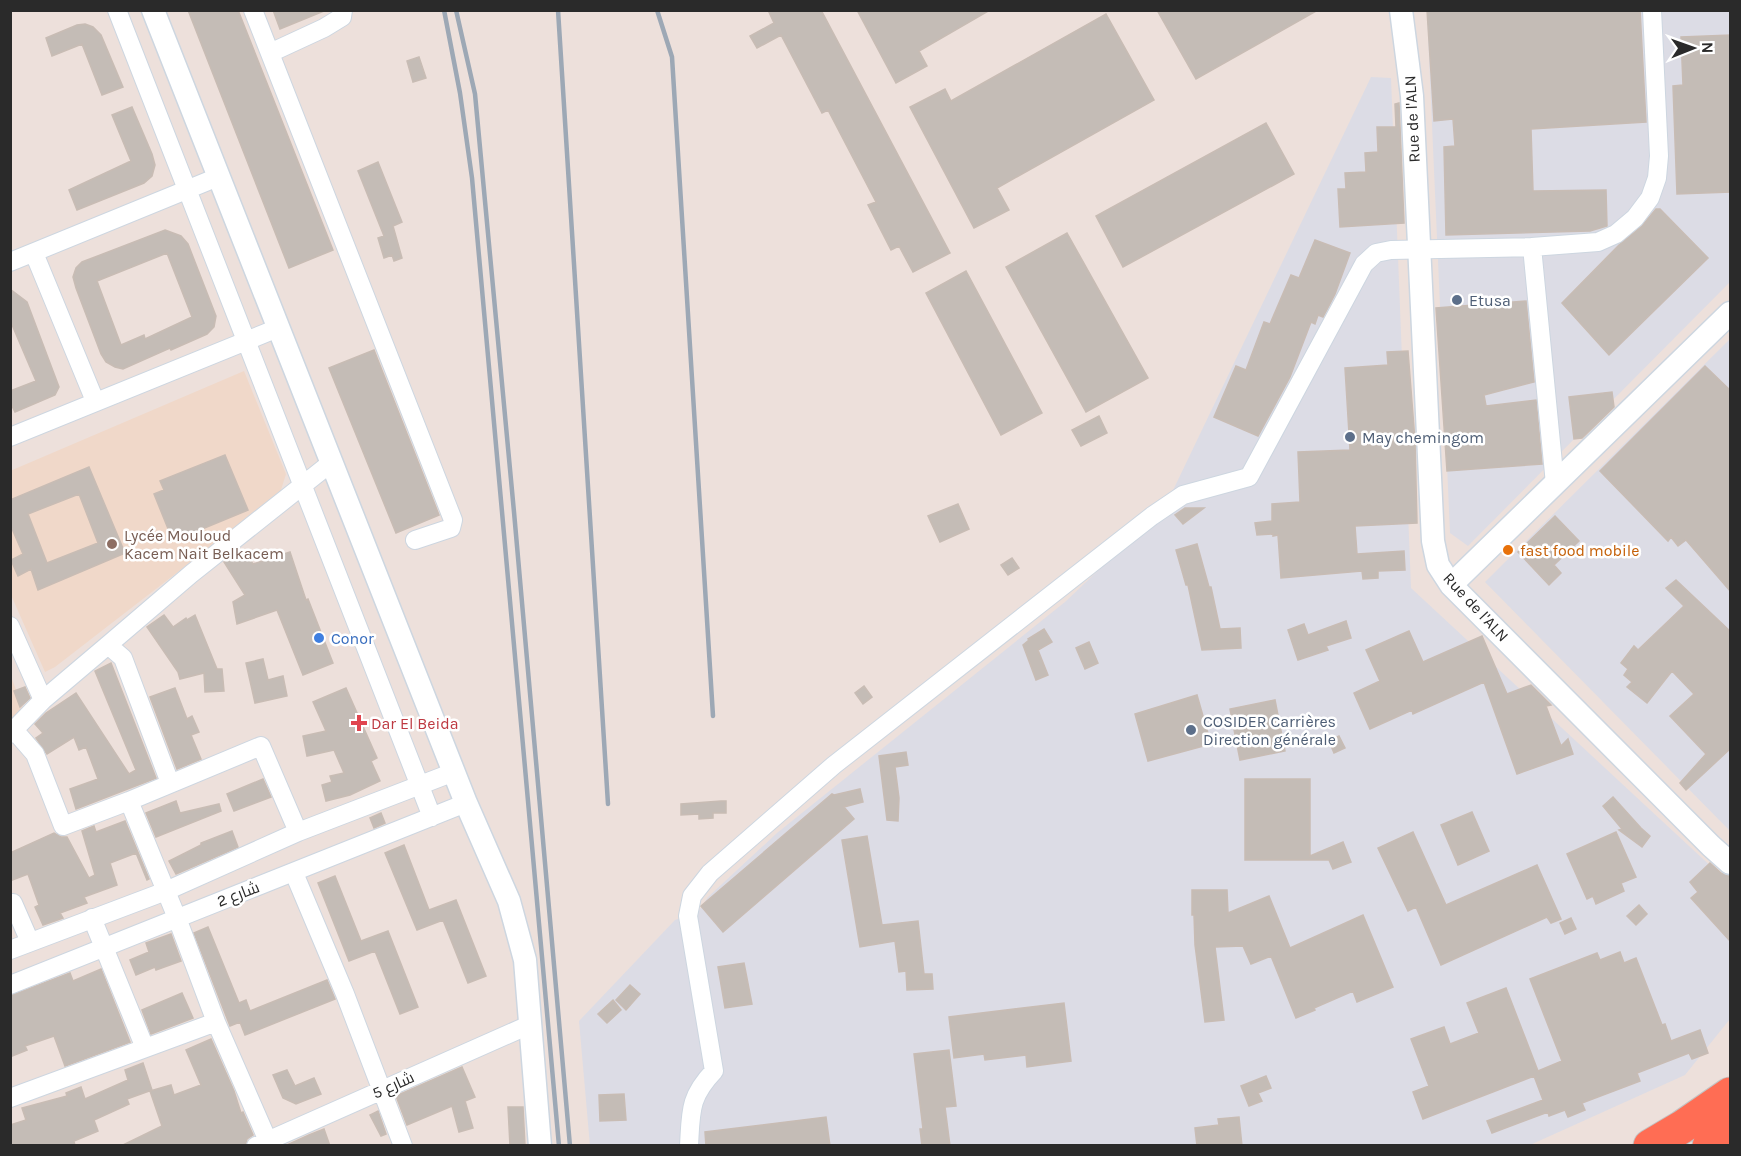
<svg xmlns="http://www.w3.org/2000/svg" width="1741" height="1156" viewBox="0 0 1741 1156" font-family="Karla,Cairo,sans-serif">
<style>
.industrial{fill:#dcdce5}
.education{fill:#f0d8c9}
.building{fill:#c4bcb6;stroke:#c8bcb4;stroke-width:1.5;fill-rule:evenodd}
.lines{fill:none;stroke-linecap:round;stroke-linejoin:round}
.minor-casing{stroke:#cdd6e0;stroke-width:20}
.tertiary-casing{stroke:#cdd6e0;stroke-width:25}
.motorway-casing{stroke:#c3c3c3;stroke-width:35}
.minor{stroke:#fff;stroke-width:18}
.tertiary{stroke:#fff;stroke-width:22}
.motorway{stroke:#ff6d54;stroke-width:33}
.rail{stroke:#9da8b5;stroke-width:4.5}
.service-dot{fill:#5c6f8a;stroke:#fff;stroke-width:2}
.education-dot{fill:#8d6e63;stroke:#fff;stroke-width:2}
.food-dot{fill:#e8710a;stroke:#fff;stroke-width:2}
.shop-dot{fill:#3f7fe0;stroke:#fff;stroke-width:2}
.health-dot{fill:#e0444e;stroke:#fff;stroke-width:2}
.labels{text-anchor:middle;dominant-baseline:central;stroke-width:5;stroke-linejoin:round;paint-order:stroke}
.street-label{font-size:16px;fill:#2a2a2a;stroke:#fff}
.service-label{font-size:16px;fill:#4e5e75;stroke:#fff;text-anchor:start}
.education-label{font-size:16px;fill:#785e54;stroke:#fff;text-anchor:start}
.food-label{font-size:16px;fill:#c56008;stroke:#fff;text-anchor:start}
.shop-label{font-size:16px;fill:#366cbe;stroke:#fff;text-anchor:start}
.health-label{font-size:16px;fill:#be3a42;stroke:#fff;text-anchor:start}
</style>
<rect width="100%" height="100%" fill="#ede0db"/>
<path class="industrial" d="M1427 11H1730V282L1468 546 1450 533Z
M1371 77 1391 78 1411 588 1730 884V1019L1685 1075 1530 1145 590 1146 579 1021 675 920 698 912 708 897 777 833 1065 602 1165 507Z
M1730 339V831L1485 582Z"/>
<path class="education" d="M244 371 286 474 280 493 55 667 45 672 11 595 10 471Z
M10 674 24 710 10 721Z"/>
<path class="building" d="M188 10H238L333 250 289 268Z
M273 10H324V11L280 29Z
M768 10H821L950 253 913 272 899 246 891 250 868 205 876 202 828 110 822 113 781 35 757 48 750 36 774 23Z
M857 10H990L919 51 927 66 896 83Z
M1157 10H1318L1196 79Z
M1427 10H1640L1646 122 1531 129 1533 191 1606 190 1607 226 1590 231 1446 235 1444 147 1455 146 1453 119 1434 121Z
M1106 14 1154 100 997 188 1009 210 974 228 910 107 945 89 951 101Z
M85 24 93 27 101 35 123 87 102 95 82 44 52 56 46 38 77 25Z
M1731 35V192L1677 194 1673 86 1683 85 1681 37Z
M419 57 426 78 413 82 407 61Z
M1399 103 1404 223 1340 227 1338 189H1346L1345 173 1366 172 1365 153 1378 152 1377 127H1396L1395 104Z
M132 107 152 154 155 165 152 176 144 183 77 210 69 190 131 161 112 115Z
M1266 123 1294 174 1123 267 1096 216Z
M378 162 402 222 393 226 402 258 394 261 392 255 384 258 378 238 384 236 358 171Z
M1656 209H1660L1708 258 1609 355 1562 303 1619 245 1642 226Z
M165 230 181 236 188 244 216 316 214 327 207 334 171 350 170 348 123 369 115 367 106 362 101 354 76 288 73 277 76 268 82 262ZM167 253 192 317 145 339 144 335 121 345 97 281Z
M1067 233 1148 378 1086 412 1006 267Z
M1315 240 1350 253 1335 294 1323 317 1318 315 1315 324 1311 322 1290 377 1258 436 1214 417 1236 366 1246 370 1264 322 1270 324 1291 275 1299 278Z
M966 271 1042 413 1001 435 926 293Z
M10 289 27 302 59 387 55 395 15 412 10 402V391L36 381 10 320Z
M1526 301 1534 382 1484 395 1486 406 1536 400 1542 464 1447 471 1436 308Z
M374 350 439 515 396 533 329 368Z
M1408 351 1415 441 1417 523 1355 526 1357 554 1404 551 1405 570 1378 571V578L1363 579 1362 571 1281 578 1278 535 1273 536V534L1257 535 1255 523 1272 521V504L1300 502 1298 452 1350 450 1345 368 1388 365 1387 352Z
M1705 366 1731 391V592L1686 540 1678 546 1671 537 1668 541 1600 471Z
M1612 392 1614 407 1582 438 1574 439 1569 397Z
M1099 416 1107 433 1081 446 1072 430Z
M225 455 248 510 173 541 154 494 164 490 160 481Z
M89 467 125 553 38 590 31 569 18 576 11 560 23 554 10 524V500ZM79 494 98 543 47 563 28 514Z
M958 504 969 529 940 542 928 516Z
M1185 508H1204L1183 524 1175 515Z
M1555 516 1579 541 1554 565 1561 573 1549 585 1518 552Z
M1197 544 1209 587H1211L1220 629 1240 628 1241 648 1202 650 1188 585H1186L1176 550Z
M244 550 253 564 290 552 306 600 308 599 333 663 303 675 277 610 237 624 233 602 245 595 224 562Z
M1012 558 1019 568 1008 575 1001 565Z
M1676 580 1731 632V748L1686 790 1680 783 1706 754 1670 716 1694 694 1672 671 1647 703 1627 687 1632 682 1624 675 1628 669 1621 663 1634 646 1638 650 1684 606 1666 588Z
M164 615 173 627 186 618 187 620 195 615 217 669H222L224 691 205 692 204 673 180 679 178 672 147 627Z
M1346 621 1351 638 1326 646 1328 650 1298 660 1288 630 1304 624 1308 635Z
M1044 629 1052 642 1038 650 1048 675 1036 680 1023 645 1029 640 1028 639Z
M1409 631 1423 662 1482 636 1507 694 1531 685 1551 705 1546 706 1561 746 1568 739 1573 754 1517 774 1484 682 1413 714 1412 710 1370 729 1354 693 1380 681 1366 650Z
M1089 642 1098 663 1085 669 1076 648Z
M263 659 268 680 283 676 287 696 255 703 246 663Z
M111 663 156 778 76 809 70 789 98 779 86 747 79 750 74 737 47 754 36 738 43 733 35 724 46 713 76 693 129 774 136 770 95 671Z
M864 686 872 697 863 704 855 693Z
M25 687 30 698 20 707 14 691Z
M175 688 187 719 192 716 199 732 191 735 201 759 177 769 150 697Z
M346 688 377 758 371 761 380 781 350 795 326 801 322 785 332 782 330 776 344 773 334 750 307 756 303 736 326 731 313 702Z
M1197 695 1211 744 1148 761 1135 714Z
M1275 700 1285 751 1240 760 1230 709Z
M1339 736 1345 748 1334 753 1329 741Z
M906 752 908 765 895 767 899 798 898 821 887 820 879 756Z
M263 779 271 797 234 811 227 794Z
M1245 779H1310V856L1343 842 1351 862 1333 869 1329 860H1245Z
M860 789 863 802 844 807 854 819 723 932 701 906 832 794 834 795Z
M1613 797 1641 828 1650 836 1642 847 1619 830 1622 829 1603 806Z
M176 801 180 813 219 804 221 811 156 837 146 813Z
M721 801H726V813H713V818L699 819V814L681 815V804Z
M1472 812 1489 851 1458 865 1441 825Z
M381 813 385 823 374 828 370 818Z
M125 821 149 879 147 880 136 853 110 863 117 885 84 897 87 903 60 913 63 918 43 925 35 907 39 905 28 874 10 881V853L54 833 61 837H67L89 878 95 875 82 831 94 826 96 832Z
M232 831 238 847 176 874 169 861 201 845V843Z
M1413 832 1446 905 1537 865 1561 919 1551 923 1547 917 1441 965 1416 907 1408 911 1378 848Z
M1616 832 1636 877 1621 883 1624 891 1596 904 1593 896 1587 899 1567 854Z
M867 836 882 925 918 921 924 974H932L933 989 907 990 906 971 899 972 895 941 860 947 842 840Z
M404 845 429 910 456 900 486 976 468 983 443 920 417 930 385 853Z
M1710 863 1721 873 1731 876V942L1691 898 1698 892 1690 882Z
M335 876 361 941 388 931 418 1007 400 1014 375 951 349 961 318 883Z
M1192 890H1227L1228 913 1269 896 1290 948 1363 915 1393 987 1357 1002 1353 991 1314 1008 1315 1010 1296 1018 1271 956 1251 964 1243 946 1215 947 1224 1020 1205 1022 1195 945 1194 915H1192Z
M1639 905 1647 914 1636 925 1627 916Z
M1571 918 1576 929 1565 934 1560 923Z
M208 927 239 1003 246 1000 250 1011 327 980 335 999 245 1035 240 1022 230 1026 194 933Z
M171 934 181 961 156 970 155 967 136 975 130 960 149 952 146 943Z
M1620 952 1624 963 1636 958 1662 1025 1665 1024 1671 1041 1700 1030 1708 1053 1692 1059 1689 1053 1637 1073 1640 1081 1582 1103 1585 1110 1568 1117 1565 1110 1549 1116 1548 1112 1492 1133 1487 1121 1543 1100 1534 1076 1423 1119 1413 1092 1429 1086 1411 1039 1444 1027 1450 1044 1479 1033 1467 1003 1506 988 1538 1071 1562 1061 1530 979 1597 953 1600 960Z
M744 963 752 1004 725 1008 718 967Z
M101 969 130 1042 65 1066 54 1036 25 1046 27 1050 10 1057V996L70 973 73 981Z
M630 985 640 994 626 1010 616 1000Z
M182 993 193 1018 151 1034 142 1010Z
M613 1000 621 1010 607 1023 598 1014Z
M1064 1003 1071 1061 1027 1067 1026 1055 985 1060 984 1054 954 1058 949 1017Z
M211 1039 234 1091 241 1113 243 1112 253 1135 247 1139 245 1146H121L162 1126 150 1091 171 1085 174 1095 201 1085 186 1050Z
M949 1050 956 1106 945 1107 950 1146H922L920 1129H923L914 1054Z
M143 1063 152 1090 127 1099 129 1104 94 1120 98 1131 74 1141 75 1146H10V1125L26 1120 22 1108 67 1096 66 1093 81 1087 85 1099 128 1080 125 1070Z
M462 1067 475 1097 465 1101 473 1128 459 1132 452 1106 407 1125 396 1096Z
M287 1070 295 1086 314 1078 321 1094 296 1104 283 1098 273 1075Z
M1266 1076 1271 1088 1258 1093 1262 1101 1249 1106 1241 1086Z
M624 1094 626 1120 600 1121 599 1095Z
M508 1107H523L525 1146H510Z
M378 1111 386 1134 381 1136 370 1115Z
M826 1117 830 1146H706L705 1132Z
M1239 1117 1242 1146H1197L1195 1128 1219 1125 1218 1119Z
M324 1129 330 1146H285L309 1135Z"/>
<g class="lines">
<defs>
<path id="minor" d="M117 10 432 817
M253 10 453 520 451 528 415 540
M270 53 324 28 342 17 343 10
M1532 247 1555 484
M34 253 95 401
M10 262 218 177
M10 437 278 328
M10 626 43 700
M108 645 123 658 170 783
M15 731 35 754 63 826 129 801 261 746 298 832
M10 734 43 700 108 645 191 574 332 462
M129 801 177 918 216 1022 268 1141
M294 873 345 994 403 1146
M13 903 30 942
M92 918 145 1048
M10 950 166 891 298 832 454 772
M10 985 466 803
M10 1098 216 1022
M256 1146 529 1025
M689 1146C691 1112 689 1097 714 1071L688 916 692 896 710 873 834 765 1152 516 1183 495 1249 477 1364 264 1376 253 1391 250 1532 247 1598 242 1616 234 1635 218 1650 198 1657 178 1659 156 1652 10"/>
<path id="tertiary" d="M153 10 466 803 509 901 525 960 540 1146
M1401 10 1412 96 1433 541 1438 565 1451 585 1711 846 1730 863
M1451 585 1730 313"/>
<path id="motorway" d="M1650 1146 1682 1127 1730 1094
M1709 1146 1730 1131"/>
</defs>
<use href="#minor" class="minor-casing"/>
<use href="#tertiary" class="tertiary-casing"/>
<use href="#motorway" class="motorway-casing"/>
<use href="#minor" class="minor"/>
<use href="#tertiary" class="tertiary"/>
<use href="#motorway" class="motorway"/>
<path class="rail" d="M444 10 460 93 472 178 559 1146
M456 10 475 94 514 512 570 1146
M558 10 608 804
M657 10 672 57 713 716"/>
</g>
<g class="service-dot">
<circle cx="1457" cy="300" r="6"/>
<circle cx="1350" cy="437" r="6"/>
<circle cx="1191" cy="730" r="6"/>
</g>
<circle class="education-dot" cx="112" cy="544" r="6"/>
<circle class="food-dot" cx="1508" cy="550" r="6"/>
<circle class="shop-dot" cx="319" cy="638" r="6"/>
<path class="health-dot" d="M356 714h6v6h6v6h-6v6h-6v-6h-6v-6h6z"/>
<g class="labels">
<g class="street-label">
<text transform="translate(1412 119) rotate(-93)">Rue de l'ALN</text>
<text transform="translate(1476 607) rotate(47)">Rue de l'ALN</text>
<text transform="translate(238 894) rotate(-21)">شارع 2</text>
<text transform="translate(393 1085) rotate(-24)">شارع 5</text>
</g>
<g class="service-label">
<text x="1469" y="300">Etusa</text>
<text x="1362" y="437">May chemingom</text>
<text x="1203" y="721">COSIDER Carrières<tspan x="1203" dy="18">Direction générale</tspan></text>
</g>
<g class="education-label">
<text x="124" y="535">Lycée Mouloud<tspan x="124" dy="18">Kacem Nait Belkacem</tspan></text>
</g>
<g class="food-label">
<text x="1520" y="550">fast food mobile</text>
</g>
<g class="shop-label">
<text x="331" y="638">Conor</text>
</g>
<g class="health-label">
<text x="371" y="723">Dar El Beida</text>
</g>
</g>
<rect width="1741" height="1156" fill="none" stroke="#2a2a2a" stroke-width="24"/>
<g transform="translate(1693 48) rotate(89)" stroke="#ffffff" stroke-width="4.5" paint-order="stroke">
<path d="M0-4.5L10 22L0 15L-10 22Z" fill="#2a2a2a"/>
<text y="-9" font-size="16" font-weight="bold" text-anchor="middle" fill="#2a2a2a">N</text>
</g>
</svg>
